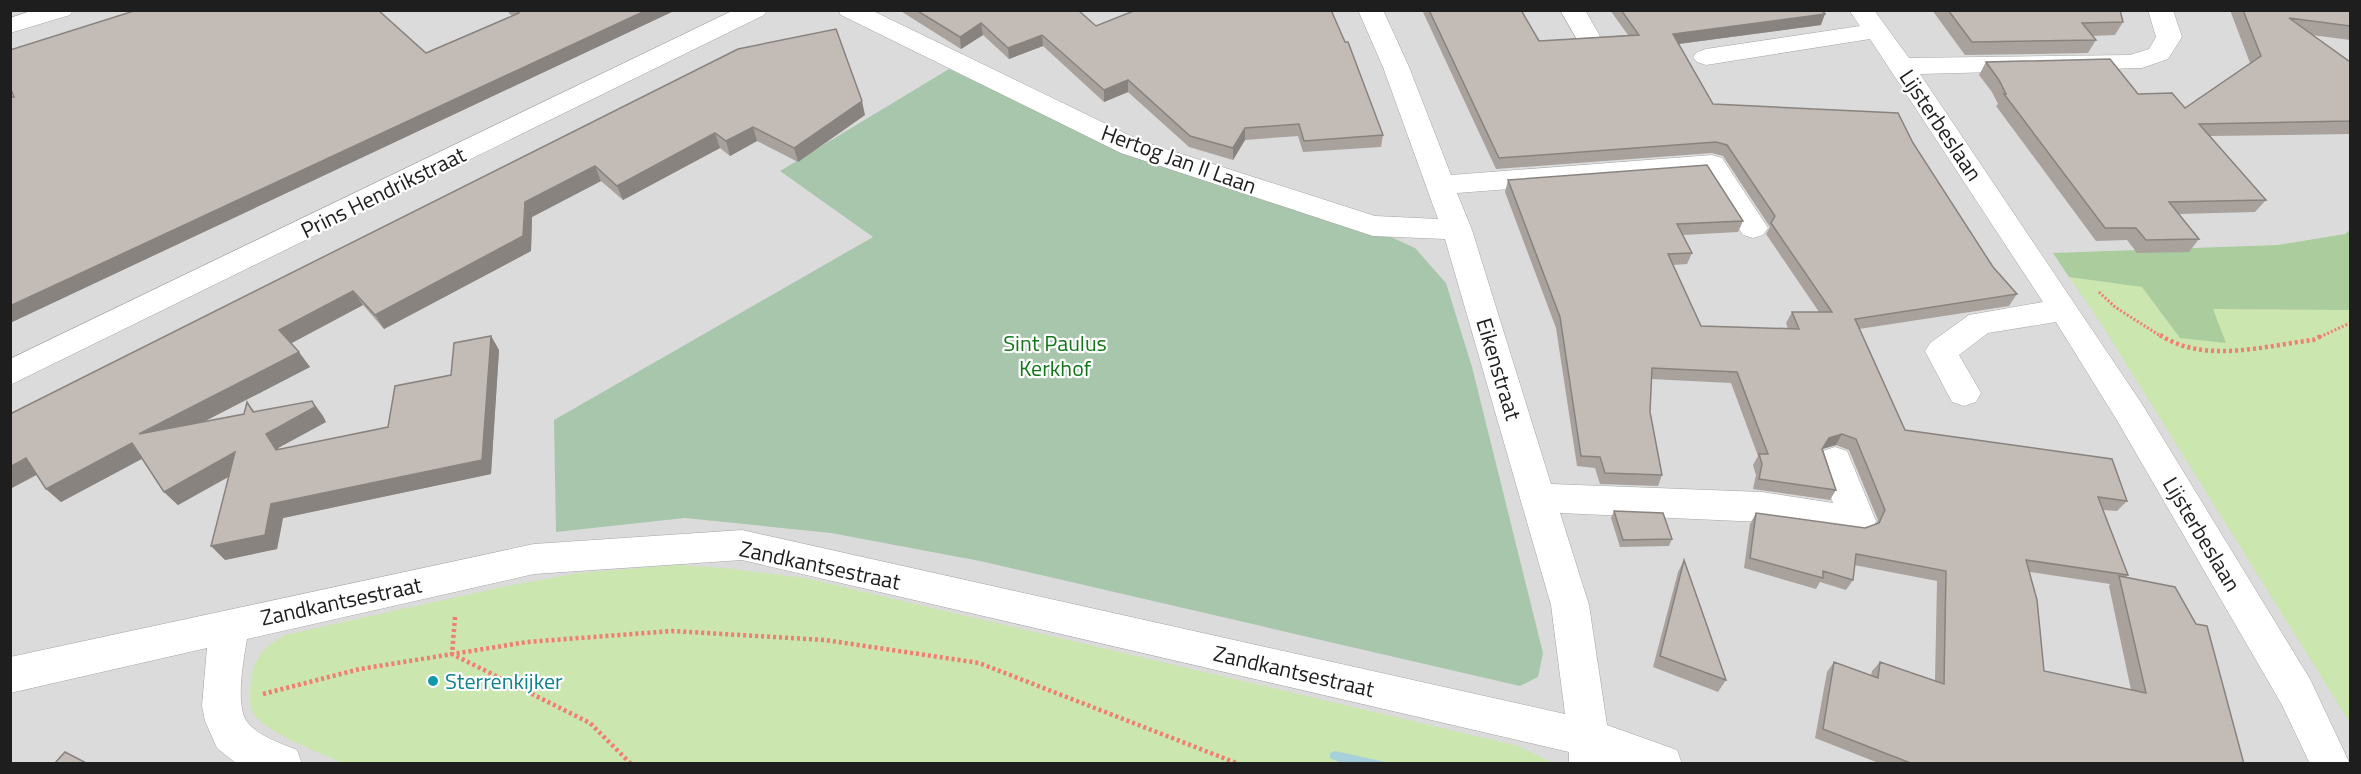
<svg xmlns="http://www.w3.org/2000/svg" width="2361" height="774" viewBox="0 0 2361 774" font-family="'Titillium Web',sans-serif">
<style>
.residential{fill:#dcdbdc}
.grass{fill:#cbe6ae}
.forest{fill:#abcc9c}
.cemetery{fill:#a7c6ac}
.water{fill:#a8d0da}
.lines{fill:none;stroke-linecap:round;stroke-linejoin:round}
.minor-casing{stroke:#a5a5a5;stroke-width:1}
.path-far1{stroke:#f27d73;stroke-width:3;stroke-dasharray:2 2;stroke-linecap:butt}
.path{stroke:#f27d73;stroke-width:4.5;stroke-dasharray:3 3;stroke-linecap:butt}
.minor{fill:#fff;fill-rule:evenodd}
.wall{fill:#a8a19c;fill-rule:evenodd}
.shaded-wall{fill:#88837f}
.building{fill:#c3bbb5;stroke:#88837f;stroke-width:1.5}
.culture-dot{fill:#0f9aa8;stroke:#fff;stroke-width:2}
.labels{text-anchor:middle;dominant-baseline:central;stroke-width:4.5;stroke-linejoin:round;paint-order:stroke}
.street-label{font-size:22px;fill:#1e1e1e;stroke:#fff}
.park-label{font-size:22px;fill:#117718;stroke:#fff}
.culture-label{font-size:22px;fill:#0d838f;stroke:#fff;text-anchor:start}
</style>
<rect width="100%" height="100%" fill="#efebe5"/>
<path class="residential" d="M11 11H2350V763H11Z"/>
<path class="grass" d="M2069 277 2142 287 2180 338 2212 309 2350 310V723L2100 322Z
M676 565 725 568 805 578 1518 746 1553 763 1390 764 1375 760 1335 761 1341 763 345 764C324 754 257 731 251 708 249 700 250 689 251 681 253 658 266 645 285 635L507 586 580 573Z"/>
<path class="forest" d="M2350 230V310L2213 309 2226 343 2180 338 2142 287 2069 277 2053 253 2278 245 2345 234Z"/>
<path class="cemetery" d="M949 69 1025 105 1367 226 1415 248 1446 283 1472 367 1543 653 1538 677 1520 686 980 561 831 533 685 518 556 532 554 420 873 237 780 171Z"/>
<path class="water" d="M1335 751 1390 763H1341L1330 758V753Z"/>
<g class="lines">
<defs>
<path id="minor" d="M34 10H73L70 15 10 33V18Z
M734 10H767L764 15 10 385V359Z
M838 10H871L1141 141 1375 216 1438 219 1383 67 1358 10H1383L1409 67 1451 175 1712 155 1722 158 1768 228 1763 235 1753 238 1743 235 1704 174 1457 193 1472 230 1551 484 1762 492 1833 503 1818 461 1823 451 1835 447 1847 451 1876 521 1871 531 1858 536 1762 522 1560 513 1589 605 1607 725 1677 750 1682 764H1569V752L742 560 534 574 247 639C244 658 234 707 248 723 260 737 280 743 297 750L302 764H237L217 748 205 721 202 706 207 648 10 693V657L534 544 742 530 1565 714 1551 605 1445 239 1373 236 1121 153 841 15Z
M1560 10H1585L1600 36 1596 41 1587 44 1578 41Z
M1849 10H1874L1909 58 2130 55 2149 49 2156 37 2148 10H2173L2182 37 2168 59 2142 68 1920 74 2142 404 2310 679 2350 764H2310L2282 705 2118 422 2056 322 1988 333 1959 355 1981 393 1976 402 1964 406 1952 402 1925 351 1930 343 1969 315 2043 302 1870 39 1706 65 1697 62 1693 57 1697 52 1706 49 1860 26Z"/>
</defs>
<use href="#minor" class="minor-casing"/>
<path class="path-far1" d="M2099 292 2115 307 2162 337
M2320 337 2350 323"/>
<path class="path" d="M2160 335C2205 364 2263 346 2313 340L2323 335
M455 617 452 654 590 723 631 764
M263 694 360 669 527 642 672 631 825 640 979 663 1239 764"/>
<use href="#minor" class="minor"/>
</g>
<path class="wall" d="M506 10H676L10 323 14 97 426 53 512 16Z
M899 10H1078L1096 26 1383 135 1381 147 1303 152 1298 136 1245 140 1233 160 1189 147 1128 92 1104 102 1043 46 1009 59 983 35 961 49Z
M1422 10H1521L1539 41 1628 35 1610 10H1822L1821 25 1679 44 1713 104 1913 143 1993 267 2017 294 2009 306 1859 329 1905 430 2127 501 2117 511 2103 510 2128 575 2126 577 2244 764H1881L1815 738 1827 672 1834 662 1871 676 1872 671 1880 662 1935 681 1937 581 1854 565 1853 580 1846 590 1820 582 1816 589 1744 568 1750 524 1756 513 1865 528 1876 524 1878 520 1849 450 1836 445 1823 449 1836 490 1830 500 1753 489 1756 475 1753 465 1758 456 1731 383 1651 379 1650 412 1662 475 1658 486 1600 484 1595 468 1577 466 1556 328 1505 192 1508 180 1743 221 1738 232 1683 235 1692 253 1687 264 1673 265 1701 326 1788 329 1786 323 1792 312H1819L1766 234 1770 227 1723 156 1712 153 1496 169ZM2030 572 2110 584 2109 586 2131 690 2044 671Z
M1932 10H2120L2123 22 2115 35 2092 36 2096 40 2088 53 1965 55Z
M2230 10H2350V40L2312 35 2350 62V134L2210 136 2266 200 2255 212 2178 214 2199 239 2189 252 2137 253 2127 240 2096 241 1996 106 1998 104 1992 92 1979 75 1986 62 2185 108 2250 63Z
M738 49 865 115 798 162 757 141 730 156 720 148 623 200 601 181 532 217 531 251 384 329 363 305 291 343 310 367 203 422 244 414 247 402 255 412 312 401 323 416 326 422 278 448 279 449 388 427 451 375 491 336 499 350 491 474 283 518 277 549 225 560 229 477 178 505 164 492 142 459 61 502 46 489 37 475 10 489Z
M1614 511 1672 539 1669 546 1620 547 1611 518Z
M1684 560 1726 680 1718 692 1653 667 1678 572Z"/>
<path class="shaded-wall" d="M647 10H676L10 323V306Z
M1825 14 1821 25 1670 45 1673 34Z
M981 23 983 35 961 49 960 37Z
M1042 35 1043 46 1009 59 1008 48Z
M1128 80V92L1104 102V90Z
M862 101 865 115 798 162 794 148Z
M753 127 757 141 730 156 726 141Z
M1245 128V140L1233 160V148Z
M715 133 720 148 623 200 617 186Z
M595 166 601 181 532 217 531 251 384 329 375 315 525 202Z
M353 291 363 305 290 344 279 330Z
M491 336 499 350 491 474 283 518 277 549 225 560 211 546 271 504 482 460Z
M299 352 310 367 153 448 139 434Z
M312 401 323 416 326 422 278 448 288 464 276 450 266 434Z
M1842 434 1836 445 1822 449 1829 438Z
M132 443 145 457 61 502 46 489Z
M235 452 247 466 178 505 164 492Z
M26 458 41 472 10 489V467Z"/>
<path class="building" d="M137 10H378L426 53 519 13 516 10H647L10 306V97H14L10 87V50Z
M916 10H1078L1096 26 1136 10H1331L1345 42H1348L1383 135 1304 141 1299 124 1245 128 1233 148 1190 136 1128 80 1104 90 1042 35 1008 48 981 23 960 37Z
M1429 10H1521L1539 41 1639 35 1621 10H1822L1825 14 1673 34 1713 104 1898 113 1913 143 1993 267 2017 294 1855 319 1905 430 2112 459 2127 501 2098 497 2128 575 2026 560 2037 600 2044 671 2146 693 2119 576 2175 587 2196 624 2207 626 2244 764H1913L1823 729 1834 662 1878 678 1880 662 1944 684 1946 571 1856 554 1853 580 1823 571V578L1750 558 1756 513 1865 528 1879 523 1885 510 1856 439 1842 434 1829 438 1822 449 1836 490 1759 479 1762 464 1759 454H1768L1737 372 1652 368 1650 412 1662 475 1605 473 1600 457 1581 456 1560 317 1508 180 1707 165 1743 221 1677 224 1692 253 1668 254 1701 326 1799 329 1792 312H1832L1771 223 1775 216 1727 145 1716 142 1499 158Z
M1948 10H2120L2123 22 2082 23 2096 40 1972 42Z
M2243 10H2350V26L2289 18 2350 62V121L2199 124 2266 200 2169 202 2199 239 2146 240 2136 228H2105L2004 94H2006L1999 80 1986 62 2110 59 2138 94 2172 93 2185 108 2261 56Z
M836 29 862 101 794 148 753 127 726 141 715 133 617 186 595 166 525 202 523 236 375 315 353 291 279 330 299 352 139 434 244 414 247 402 253 412 312 401 315 407 266 434 276 450 388 427 395 386 451 375 454 343 491 336 482 460 271 504 265 535 211 546 235 452 164 492 132 443 46 489 26 458 10 467V414L738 49Z
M1614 511 1663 513 1672 539 1623 540Z
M1684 560 1726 680 1660 656Z
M65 752 88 764H54Z"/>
<circle class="culture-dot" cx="433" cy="681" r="6"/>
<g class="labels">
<g class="street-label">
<text transform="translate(1941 125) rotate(56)">Lijsterbeslaan</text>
<text transform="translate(1179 159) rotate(20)">Hertog Jan II Laan</text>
<text transform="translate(383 192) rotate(-26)">Prins Hendrikstraat</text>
<text transform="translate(1499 369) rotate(73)">Eikenstraat</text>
<text transform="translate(2202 534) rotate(59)">Lijsterbeslaan</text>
<text transform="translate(820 565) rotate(12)">Zandkantsestraat</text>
<text transform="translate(341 601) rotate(-12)">Zandkantsestraat</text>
<text transform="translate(1294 671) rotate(13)">Zandkantsestraat</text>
</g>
<g class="park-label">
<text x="1055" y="343">Sint Paulus<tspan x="1055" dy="25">Kerkhof</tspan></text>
</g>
<g class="culture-label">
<text x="445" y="681">Sterrenkijker</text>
</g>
</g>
<rect width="2361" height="774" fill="none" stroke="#1e1e1e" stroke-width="24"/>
</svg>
